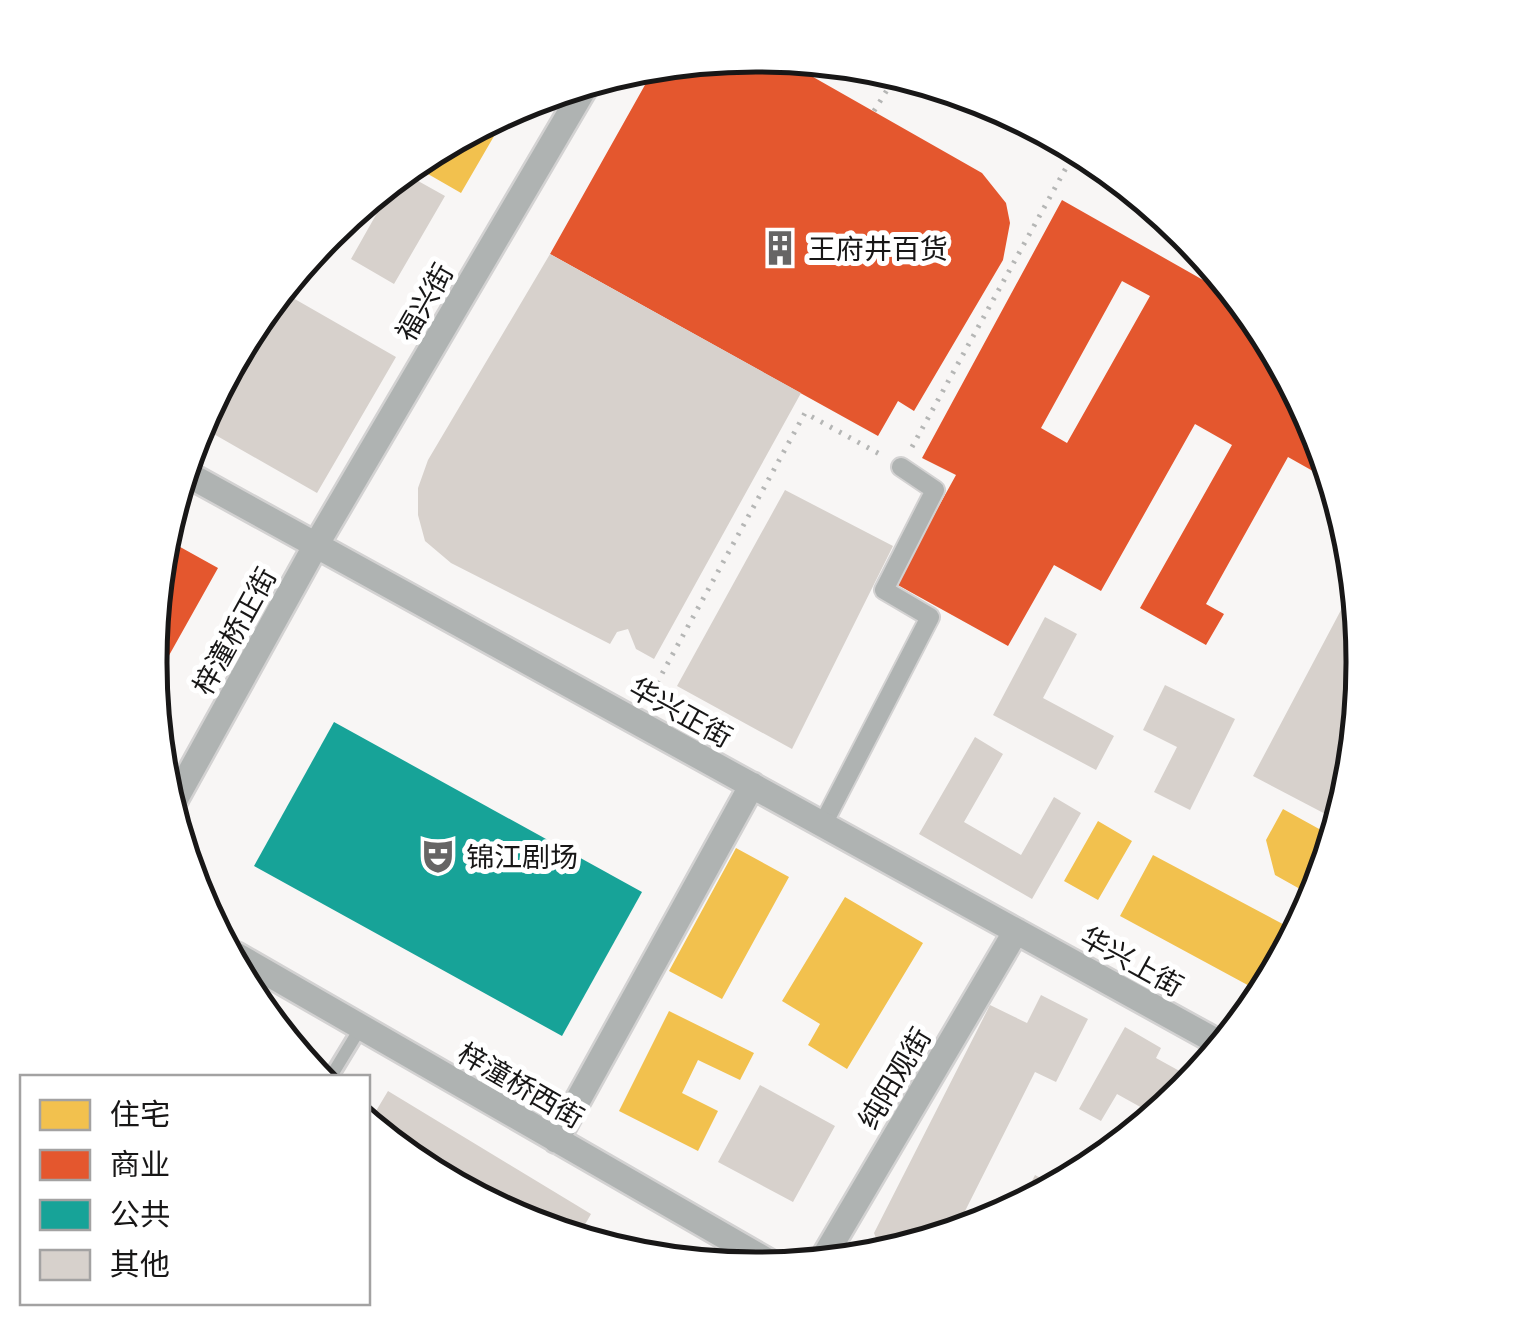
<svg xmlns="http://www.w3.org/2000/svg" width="1513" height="1325" viewBox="0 0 1513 1325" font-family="'Titillium Web','Noto Sans SC',sans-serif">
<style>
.homes{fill:#f2c14e}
.shops{fill:#e4572e;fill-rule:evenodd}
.public{fill:#17a398}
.building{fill:#d7d1cc}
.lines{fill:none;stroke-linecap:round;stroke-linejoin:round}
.service-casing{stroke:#d3d2d2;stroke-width:18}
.pedestrian-casing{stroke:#d3d2d2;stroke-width:22}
.minor-casing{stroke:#d3d2d2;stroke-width:30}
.path{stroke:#b5b6b5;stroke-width:5;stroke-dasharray:2.5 8;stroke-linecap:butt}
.service{stroke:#afb3b2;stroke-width:12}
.pedestrian{stroke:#afb3b2;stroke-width:18}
.minor{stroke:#afb3b2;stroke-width:25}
.labels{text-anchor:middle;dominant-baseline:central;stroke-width:10;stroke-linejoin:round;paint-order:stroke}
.poi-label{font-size:28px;fill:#181717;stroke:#fff;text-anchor:start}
.street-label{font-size:28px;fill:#181717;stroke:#fff}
.rim{fill:none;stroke:#181717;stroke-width:5}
</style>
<rect width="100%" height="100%" fill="#f8f6f5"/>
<path class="homes" d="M508 112 461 193 421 170Z
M1283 809 1330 835 1316 898 1275 875 1266 840Z
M1098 821 1132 841 1098 900 1064 881Z
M736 848 789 877 722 999 669 971Z
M1153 855 1294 930 1255 989 1120 916Z
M845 897 923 943 847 1069 808 1045 820 1024 782 1001Z
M669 1011 754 1053 740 1080 698 1060 682 1093 718 1111 698 1151 619 1111Z
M283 1026 305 1039 299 1050 290 1037Z"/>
<path class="shops" d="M757 55 785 61 982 173 1006 203 1010 223 1003 260 914 411 898 401 878 436 550 254 650 76Z
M1062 200 1226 293 1318 431 1327 479 1288 457 1206 604 1224 614 1206 645 1140 608 1232 445 1195 424 1101 591 1054 565 1008 646 896 584 956 475 922 458ZM1122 281 1150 296 1067 443 1041 428Z
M173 543 218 568 153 684 149 662Z"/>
<path class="public" d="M334 722 642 892 562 1036 254 866Z"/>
<path class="building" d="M411 177 445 196 394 284 351 259 390 190Z
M550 254 801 393 654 659 636 649 628 629 617 632 610 644 451 563 425 541 418 515V488L428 460Z
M286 294 396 357 317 493 198 425Z
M785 490 893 546 792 749 677 686Z
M1350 593 1364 663 1333 818 1253 776Z
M1045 617 1077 634 1043 698 1114 736 1096 770 993 715Z
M1165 685 1235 719 1190 810 1154 792 1177 747 1143 730Z
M975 737 1003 754 964 822 1021 855 1054 797 1081 813 1032 899 919 834Z
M1041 995 1088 1019 1056 1082 1035 1072 955 1231 879 1246 874 1233 990 1005 1027 1023Z
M1125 1027 1161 1048 1156 1058 1194 1079 1186 1092 1153 1114 1117 1094 1101 1121 1079 1109Z
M760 1085 835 1126 793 1202 718 1162Z
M388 1091 591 1214 579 1235 523 1224 370 1121Z
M1035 1175 1050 1183 1021 1203Z"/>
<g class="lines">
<defs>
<path id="service" d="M330 1078 361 1027"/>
<path id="pedestrian" d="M823 824 930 617 884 590 935 490 901 467"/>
<path id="minor" d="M187 474 1219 1043
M176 798 316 545 584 89
M236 955 776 1266
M556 1140 752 785
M824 1257 1016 931"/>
</defs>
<use href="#service" class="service-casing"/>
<use href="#pedestrian" class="pedestrian-casing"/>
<use href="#minor" class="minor-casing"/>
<path class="path" d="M930 90 960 107 966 97
M874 111 892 82
M912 447 1072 157
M647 701 805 413 885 457"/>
<use href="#service" class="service"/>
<use href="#pedestrian" class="pedestrian"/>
<use href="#minor" class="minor"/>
</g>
<defs>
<symbol id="building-bare" viewBox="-9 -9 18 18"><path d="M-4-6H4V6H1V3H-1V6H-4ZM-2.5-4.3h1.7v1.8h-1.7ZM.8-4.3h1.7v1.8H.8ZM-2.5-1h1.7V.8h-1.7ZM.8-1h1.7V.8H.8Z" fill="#666565" stroke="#fff" stroke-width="2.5" paint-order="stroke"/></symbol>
<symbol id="theatre-bare" viewBox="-9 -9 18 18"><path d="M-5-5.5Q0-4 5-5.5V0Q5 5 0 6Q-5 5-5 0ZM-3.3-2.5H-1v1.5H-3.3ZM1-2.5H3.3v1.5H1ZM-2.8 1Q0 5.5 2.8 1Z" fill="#666565" stroke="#fff" stroke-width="2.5" paint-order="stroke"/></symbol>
</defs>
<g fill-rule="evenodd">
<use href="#building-bare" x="755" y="223" width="50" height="50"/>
<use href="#theatre-bare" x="413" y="831" width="50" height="50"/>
</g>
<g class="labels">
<g class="poi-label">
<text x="808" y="248">王府井百货</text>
<text x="466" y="856">锦江剧场</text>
</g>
<g class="street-label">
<text transform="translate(424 302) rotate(-60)">福兴街</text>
<text transform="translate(234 631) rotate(-61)">梓潼桥正街</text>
<text transform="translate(681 712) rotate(29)">华兴正街</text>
<text transform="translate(1132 961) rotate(29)">华兴上街</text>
<text transform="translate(894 1078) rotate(-59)">纯阳观街</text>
<text transform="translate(521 1085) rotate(30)">梓潼桥西街</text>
</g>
</g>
<path d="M0 0H1513V1325H0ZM756 72H757A589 589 0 0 1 1346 661V663A589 589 0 0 1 757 1252H756A589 589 0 0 1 167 663V661A589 589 0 0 1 756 72Z" fill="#fff" fill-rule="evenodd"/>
<path class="rim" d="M756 72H757A589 589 0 0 1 1346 661V663A589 589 0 0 1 757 1252H756A589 589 0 0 1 167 663V661A589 589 0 0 1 756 72Z"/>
<rect x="20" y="1075" width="350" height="230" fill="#ffffff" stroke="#a3a2a2" stroke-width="2.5"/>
<rect x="40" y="1100" width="50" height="30" fill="#f2c14e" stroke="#a3a2a2" stroke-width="2.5"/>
<text x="110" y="1125" font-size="30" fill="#181717">住宅</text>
<rect x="40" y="1150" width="50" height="30" fill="#e4572e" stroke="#a3a2a2" stroke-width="2.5"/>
<text x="110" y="1175" font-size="30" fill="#181717">商业</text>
<rect x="40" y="1200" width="50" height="30" fill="#17a398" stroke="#a3a2a2" stroke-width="2.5"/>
<text x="110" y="1225" font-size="30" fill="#181717">公共</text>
<rect x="40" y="1250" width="50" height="30" fill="#d7d1cc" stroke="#a3a2a2" stroke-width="2.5"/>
<text x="110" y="1275" font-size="30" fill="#181717">其他</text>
</svg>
